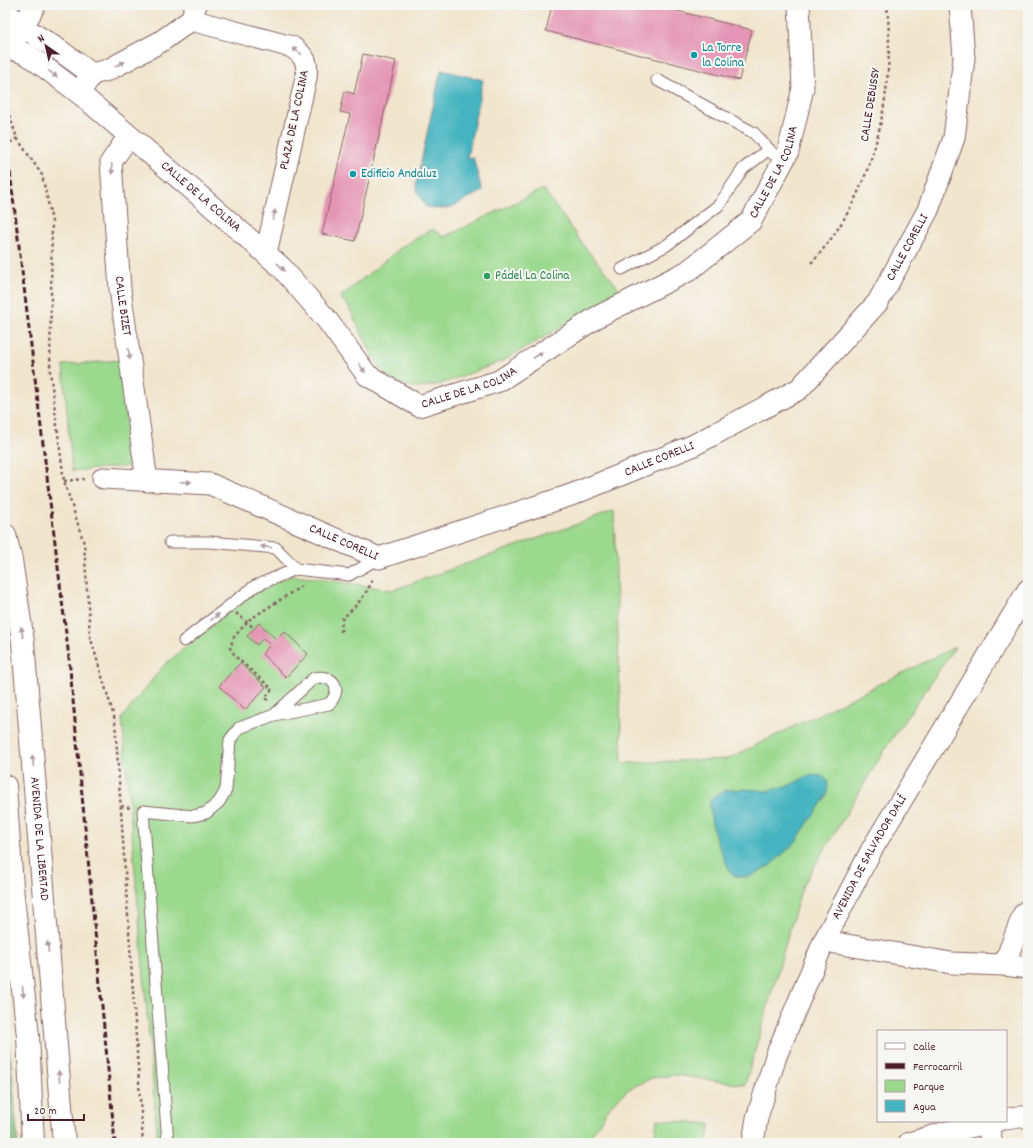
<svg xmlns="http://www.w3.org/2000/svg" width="1033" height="1148" viewBox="0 0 1033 1148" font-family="Dekko,sans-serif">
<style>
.green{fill:#9bd98e;stroke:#727c5c}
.forest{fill:#7cb979;stroke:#636c52}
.water{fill:#45b4c0;stroke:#486a76}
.building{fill:#e494b4}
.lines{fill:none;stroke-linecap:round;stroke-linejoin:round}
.lane-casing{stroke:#846464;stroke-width:13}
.street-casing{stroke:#846464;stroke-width:23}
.primary-casing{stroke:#846464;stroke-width:24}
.path{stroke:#846464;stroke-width:2.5;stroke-dasharray:3 3;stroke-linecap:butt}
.lane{stroke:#fff;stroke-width:11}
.street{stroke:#fff;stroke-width:21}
.primary{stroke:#fff;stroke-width:22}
.rail{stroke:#4a1f2b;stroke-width:3;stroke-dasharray:6 3;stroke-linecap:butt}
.path-bridge{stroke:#846464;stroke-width:2.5;stroke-dasharray:3 3;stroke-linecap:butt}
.oneway{fill:#ae9aa0}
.culture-dot{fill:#0f9aa8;stroke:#f6f6f2;stroke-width:1.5}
.leisure-dot{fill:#2e9e5b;stroke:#f6f6f2;stroke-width:1.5}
.labels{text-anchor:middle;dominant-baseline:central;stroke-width:4;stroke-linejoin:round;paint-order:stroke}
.culture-label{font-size:13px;fill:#0d838f;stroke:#f6f6f2;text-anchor:start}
.street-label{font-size:13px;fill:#4a1f2b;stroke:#f6f6f2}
.leisure-label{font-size:13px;fill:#27864d;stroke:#f6f6f2;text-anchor:start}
</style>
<rect width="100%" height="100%" fill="#f6f6f2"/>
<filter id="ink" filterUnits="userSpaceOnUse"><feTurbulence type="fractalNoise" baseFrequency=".025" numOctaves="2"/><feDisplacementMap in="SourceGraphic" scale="8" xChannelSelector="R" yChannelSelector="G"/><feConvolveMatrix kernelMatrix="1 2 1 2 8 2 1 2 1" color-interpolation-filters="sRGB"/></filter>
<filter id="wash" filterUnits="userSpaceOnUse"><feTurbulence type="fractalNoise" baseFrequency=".012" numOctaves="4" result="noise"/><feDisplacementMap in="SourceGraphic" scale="16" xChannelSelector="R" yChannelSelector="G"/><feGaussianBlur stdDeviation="0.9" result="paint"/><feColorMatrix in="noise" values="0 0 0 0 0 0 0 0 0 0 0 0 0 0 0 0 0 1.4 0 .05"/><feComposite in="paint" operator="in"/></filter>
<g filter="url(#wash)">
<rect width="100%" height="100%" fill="#f1e5cd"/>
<path class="green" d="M543 189 584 246 622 292 503 361 441 384 418 388 397 383 384 374 373 356 348 306 340 297 403 246 432 229 444 237Z
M121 360 131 466 72 471 63 365Z
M614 511 622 763 728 759 955 647 887 746 802 887 745 1085 675 1075 652 1078 629 1089 611 1105 586 1143H158L122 718 164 665 246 597 290 576 314 578 393 590Z
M657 1119 710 1124 708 1143H654Z"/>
<path class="forest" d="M5 994 18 1143H5Z"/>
<path class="water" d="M441 70 483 80 467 158 473 157 482 191 452 207 441 209 426 207 417 191 416 184Z
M810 775 822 776 828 781 827 795 794 844 771 865 749 877 733 876C721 855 709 826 710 801L717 794 727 790 747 789 766 791 790 785Z"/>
<g id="blocks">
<path class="building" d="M552 5H654L752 30 739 80 546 31Z
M363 54 396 61 355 241 322 234 350 114 340 112 345 91 354 94Z
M259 623 276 639 284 631 308 654 286 677 262 654 270 645 263 638 257 645 247 636Z
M240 663 266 687 245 710 219 686Z"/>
</g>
</g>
<g filter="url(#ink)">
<use href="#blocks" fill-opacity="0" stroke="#846464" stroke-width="1"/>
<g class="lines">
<defs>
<path id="lane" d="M657 80 754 133 773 154
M622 269 667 245 719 205 743 169 769 149
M170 542H210L276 548 296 569
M184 641 255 586 296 569 349 575 379 558
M168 1143 143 811 193 816 206 813 219 802 226 790 230 740 239 728 274 715 329 704C343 689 334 674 314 678L274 715"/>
<g id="street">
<path d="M5 11 23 27 59 50 92 74"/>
<path d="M191 20 292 47C306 57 308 62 306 78L266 253"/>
<path d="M16 38 23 27 35 5"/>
<path id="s1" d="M5 47 27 54 79 93 200 196 281 267 327 320 367 375 419 406 499 381 597 317 688 271 751 221 788 152 803 88 799 5"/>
<path d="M79 93 92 74 108 70 160 42 191 20 196 5"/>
<path id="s2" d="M129 136 111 162 120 289 147 481"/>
<path id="s3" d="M103 478 210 484 379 558 571 495 692 446 799 389 878 302 928 210 954 138 964 58 960 5"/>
<path d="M824 941 951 963 1004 965 1028 968"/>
<path d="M1004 965 1023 915 1028 910"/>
<path d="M1006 1119 1019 1117H1028"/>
<path d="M987 1123 992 1143"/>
<path id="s4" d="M753 1143 757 1118 776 1056 824 941 872 849 1028 590"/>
<path d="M909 1143 943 1133 997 1121"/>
</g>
<g id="primary">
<path id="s5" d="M5 535 11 560 23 642 64 1143"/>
<path d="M5 786 12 887 28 1036 33 1143"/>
</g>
</defs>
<use href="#lane" class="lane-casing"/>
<use href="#street" class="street-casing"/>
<use href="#primary" class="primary-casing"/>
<path class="path" d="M7 68V108L17 138 42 175 52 221 50 371 64 481 84 543 90 636 115 720 143 1143
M5 146 17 138
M811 263C874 196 896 94 887 5
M64 481 84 479
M341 632 342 619C354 608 368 594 373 578
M268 700 265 698 272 689 236 657 230 648 234 637 249 620 303 585
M121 806 130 808"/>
<use href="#lane" class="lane"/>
<use href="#street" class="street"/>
<use href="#primary" class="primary"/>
<path class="rail" d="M10 172 69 658 115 1143"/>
<path class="path-bridge" d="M236 613 254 628"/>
</g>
<defs><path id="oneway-solid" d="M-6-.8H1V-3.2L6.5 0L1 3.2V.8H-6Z"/></defs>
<g class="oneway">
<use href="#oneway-solid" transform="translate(297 51) rotate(-144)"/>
<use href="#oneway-solid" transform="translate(120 64) rotate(-28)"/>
<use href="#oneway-solid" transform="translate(53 74) rotate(37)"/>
<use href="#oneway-solid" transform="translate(112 169) rotate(86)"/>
<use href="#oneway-solid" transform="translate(274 215) rotate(-77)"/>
<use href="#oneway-solid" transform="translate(281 267) rotate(46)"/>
<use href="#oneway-solid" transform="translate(129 354) rotate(82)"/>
<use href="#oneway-solid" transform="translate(538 355) rotate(-33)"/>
<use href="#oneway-solid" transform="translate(362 368) rotate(54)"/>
<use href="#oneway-solid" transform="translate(186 482) rotate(3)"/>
<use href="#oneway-solid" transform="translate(266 547) rotate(-173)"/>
<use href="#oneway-solid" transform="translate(215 617) rotate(-38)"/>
<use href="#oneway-solid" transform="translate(22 632) rotate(-99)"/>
<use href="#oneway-solid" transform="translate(33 761) rotate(-95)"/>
<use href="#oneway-solid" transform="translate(48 947) rotate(-95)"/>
<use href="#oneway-solid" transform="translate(23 992) rotate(84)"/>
<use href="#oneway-solid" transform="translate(59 1076) rotate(-95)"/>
</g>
</g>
<g class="culture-dot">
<circle cx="694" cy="55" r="4"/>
<circle cx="353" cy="174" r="4"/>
</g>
<circle class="leisure-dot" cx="487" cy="276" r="4"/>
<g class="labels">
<g class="culture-label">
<text x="702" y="48">La Torre<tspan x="702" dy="15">la Colina</tspan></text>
<text x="361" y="174">Edificio Andaluz</text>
</g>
<g class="street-label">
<text transform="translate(871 105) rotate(-81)">CALLE DEBUSSY</text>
<text transform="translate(295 120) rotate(-78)">PLAZA DE LA COLINA</text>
<text stroke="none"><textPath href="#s1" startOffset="991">CALLE DE LA COLINA</textPath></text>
<text stroke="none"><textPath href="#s1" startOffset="248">CALLE DE LA COLINA</textPath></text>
<text stroke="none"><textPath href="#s3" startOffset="925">CALLE CORELLI</textPath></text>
<text stroke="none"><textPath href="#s2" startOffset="176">CALLE BIZET</textPath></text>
<text stroke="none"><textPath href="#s1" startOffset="607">CALLE DE LA COLINA</textPath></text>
<text stroke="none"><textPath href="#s3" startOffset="589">CALLE CORELLI</textPath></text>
<text stroke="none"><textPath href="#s3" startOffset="253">CALLE CORELLI</textPath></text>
<text stroke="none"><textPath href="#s5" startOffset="306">AVENIDA DE LA LIBERTAD</textPath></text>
<text stroke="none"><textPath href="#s4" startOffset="310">AVENIDA DE SALVADOR DALÍ</textPath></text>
</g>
<g class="leisure-label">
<text x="495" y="276">Pádel La Colina</text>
</g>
</g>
<rect width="1033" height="1148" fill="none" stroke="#f6f6f2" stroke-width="20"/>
<rect x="877" y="1030" width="130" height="92" fill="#f6f6f2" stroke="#b1a0a2"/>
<rect x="885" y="1043" width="20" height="6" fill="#ffffff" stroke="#b1a0a2"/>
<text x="913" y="1050" font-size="12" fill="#4a1f2b">Calle</text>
<rect x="885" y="1063" width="20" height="6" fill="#4a1f2b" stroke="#b1a0a2"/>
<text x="913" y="1070" font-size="12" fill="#4a1f2b">Ferrocarril</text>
<rect x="885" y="1080" width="20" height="12" fill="#9bd98e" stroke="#b1a0a2"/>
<text x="913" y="1090" font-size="12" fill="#4a1f2b">Parque</text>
<rect x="885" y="1100" width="20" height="12" fill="#45b4c0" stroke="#b1a0a2"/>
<text x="913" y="1110" font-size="12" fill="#4a1f2b">Agua</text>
<g transform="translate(46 46) rotate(326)" stroke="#f6f6f2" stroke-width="3" paint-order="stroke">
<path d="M0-3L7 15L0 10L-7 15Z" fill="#4a1f2b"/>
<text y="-6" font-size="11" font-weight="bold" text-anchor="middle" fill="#4a1f2b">N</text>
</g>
<path d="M28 1114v6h56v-6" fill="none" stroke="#4a1f2b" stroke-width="2"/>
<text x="34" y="1114" font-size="12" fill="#4a1f2b" stroke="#f6f6f2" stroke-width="3" paint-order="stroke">20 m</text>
</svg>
